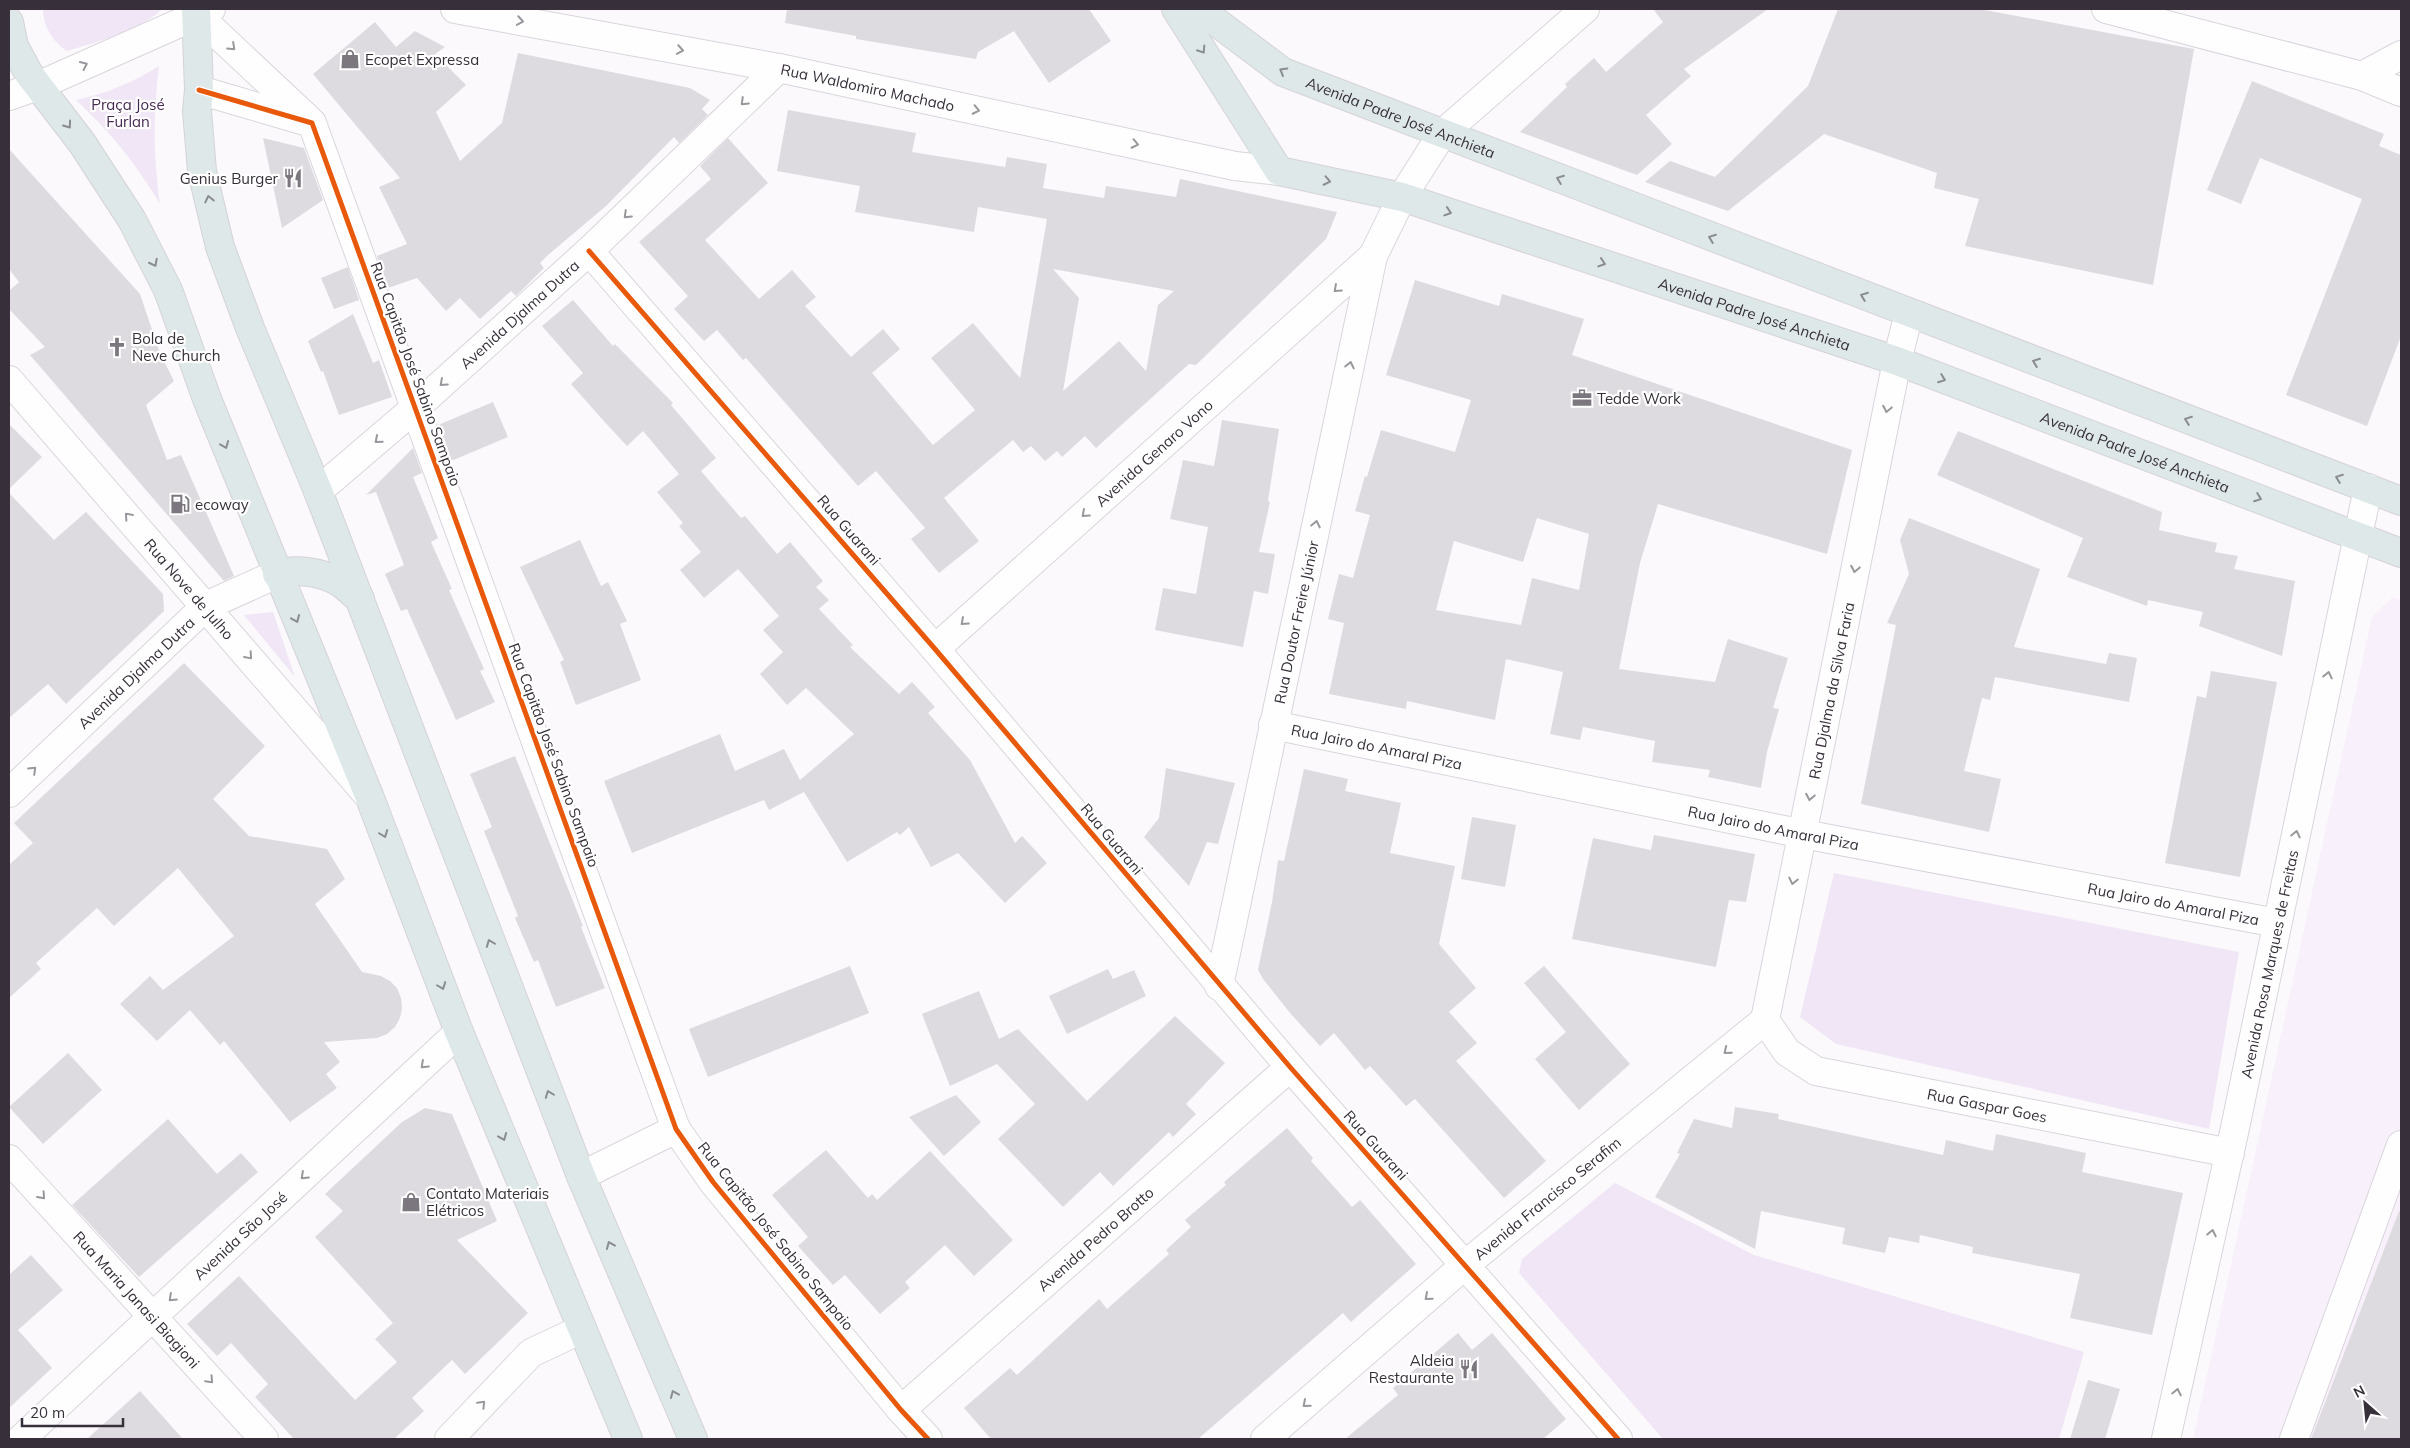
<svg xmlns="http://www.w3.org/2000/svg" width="2410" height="1448" viewBox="0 0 2410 1448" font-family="Mulish,sans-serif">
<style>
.built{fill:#f8f0fb}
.green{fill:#f0e6f5}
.building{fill:#dedbe0;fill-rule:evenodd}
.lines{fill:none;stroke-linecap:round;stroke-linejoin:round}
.minor-casing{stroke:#dad5dc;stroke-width:30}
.major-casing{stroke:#d5d3d7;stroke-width:30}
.minor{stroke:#fefeff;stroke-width:28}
.major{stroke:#dee8e8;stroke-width:28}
.cycleway-casing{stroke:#fff;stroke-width:8}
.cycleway{stroke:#e8590c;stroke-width:5}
.oneway{stroke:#9a979c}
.oneway2{stroke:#8a8c91}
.labels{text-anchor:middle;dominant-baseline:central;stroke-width:4.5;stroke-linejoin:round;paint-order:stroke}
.poi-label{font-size:15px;fill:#37303a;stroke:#fff;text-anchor:start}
.street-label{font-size:15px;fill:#37303a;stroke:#fff}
.park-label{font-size:15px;fill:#472b54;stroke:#fff}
</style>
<rect width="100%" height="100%" fill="#fbf9fc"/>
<path class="built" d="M2393 597 2401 600V1439H2193L2372 617Z"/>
<path class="green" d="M43 9H162C144 29 94 43 67 51 53 42 43 26 43 9Z
M159 66C153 117 153 153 160 204 134 161 112 134 76 100 107 93 132 83 159 66Z
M273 612 295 677 244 615Z
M1834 873 2239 952 2209 1129 1836 1044 1800 1017Z
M1615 1183 1754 1255 2084 1352 2059 1439H1663L1519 1273 1522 1259Z"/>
<path class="building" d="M787 9H1089L1111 41 1049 83 1014 31 978 52 976 59 856 39V36L785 23Z
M1653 9H1768L1684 69 1691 76 1646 115 1672 144 1637 175 1520 132 1567 87 1565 84 1594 58 1606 72 1663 22Z
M1838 9H1979L2194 49 2153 285 1965 246 1979 199 1934 188 1937 173 1824 134 1728 211 1645 182 1670 161 1715 177 1808 86Z
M375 22 396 47 415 31 445 47 435 54 466 85 436 112 460 161 502 123 518 53 690 88 710 100 702 109 708 115 679 143 674 137 606 206 548 255 540 263 544 268 516 296 511 291 480 319 460 298 446 311 417 278 388 288 377 256 407 244 379 187 400 178 313 74Z
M2252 81 2384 134 2379 146 2401 155V336L2367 426 2286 395 2362 199 2260 158 2241 204 2207 190Z
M788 110 916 133 912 152 1005 167 1007 157 1047 164 1043 188 1104 198 1106 186 1176 197 1180 179 1337 212 1326 239 1196 365 1189 364 1096 448 1085 436 1062 457 1057 451 1045 461 1031 446 1023 452 1013 440 944 498 979 541 939 573 911 539 925 528 876 471 858 486 746 358 743 360 717 330 704 341 674 309 688 296 639 242 711 179 700 166 728 138 768 183 705 240 759 299 792 270 816 297 805 306 851 357 883 329 900 349 872 373 933 445 975 410 931 358 973 323 1020 378 1047 219 978 207 974 232 855 212 860 186 777 171ZM1053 269 1174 291 1158 305 1146 371 1119 341 1063 391 1079 298Z
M263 138 304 148 323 200 282 228Z
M9 149 140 294 160 353 174 381 146 405 167 460 181 455 234 576 224 581 30 355 45 347 9 309V291L19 282 9 269Z
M348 267 359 300 334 309 321 278Z
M1415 280 1499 306 1502 294 1584 319 1572 355 1852 450 1827 554 1658 504 1640 563 1619 669 1715 682 1728 639 1788 658 1773 708 1779 709 1767 752 1761 788 1708 777 1710 770 1652 762 1655 741 1583 727 1580 740 1550 734 1563 672 1506 659 1495 720 1407 701 1406 709 1329 694 1344 623 1328 619 1339 574 1353 578 1370 515 1355 511 1365 476 1367 477 1381 430 1455 452 1471 400 1386 375ZM1537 518 1589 534 1579 590 1532 578 1521 625 1436 610 1454 541 1523 562Z
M573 300 613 346 615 344 673 403 671 405 716 458 701 471 741 518 745 516 777 554 790 542 823 581 816 587 829 600 819 609 853 645 850 647 899 694 912 682 935 707 928 713 970 760 1015 843 1022 836 1047 863 1005 903 958 853 931 867 909 827 900 835 897 832 847 862 804 792 769 810 764 800 632 853 604 781 720 734 735 771 784 749 800 780 854 734 806 688 787 705 760 674 783 652 763 630 779 616 738 569 704 598 680 570 701 552 679 526 683 523 657 492 679 474 643 431 627 446 601 418 571 384 583 373 542 326Z
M353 314 373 363 379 360 392 397 339 415 323 371 321 372 308 341Z
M493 402 508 437 451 461 438 425Z
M1222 420 1279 429 1268 501 1270 502 1259 552 1275 554 1268 594 1254 591 1243 647 1155 630 1163 588 1196 594 1208 527 1170 519 1183 460 1214 466Z
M9 424 42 457 9 489Z
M1958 431 2162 512 2159 530 2217 543 2215 552 2238 556 2234 569 2295 581 2282 656 2199 626 2203 612 2148 600 2147 606 2067 577 2083 538 1937 475Z
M413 448 422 473 413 477 438 538 431 542 452 589 449 590 484 669 480 671 495 702 456 720 407 609 401 611 385 574 404 565 376 492 366 495Z
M9 493 54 540 86 512 163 594 164 611 66 704 48 684 9 718Z
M1909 518 2040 569 2014 647 2106 664 2109 653 2137 658 2129 702 1995 677 1990 700 1982 698 1964 771 2001 779 1989 832 1861 804 1896 625 1887 623 1909 574 1900 540Z
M580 540 601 586 608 582 627 621 620 624 641 680 576 705 560 662 564 660 520 567Z
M184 663 265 746 213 799 249 836 327 849 345 879 315 904 362 972 381 976 390 981 397 988 401 998 402 1008 400 1018 395 1027 387 1034 377 1038 324 1042 340 1062 326 1074 337 1088 290 1122 224 1041 220 1045 190 1010 157 1041 120 1004 150 976 163 990 234 936 178 868 114 926 97 908 36 963 41 969 9 998V865L33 843 14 823Z
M2211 671 2277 682 2240 877 2165 863 2197 696 2206 698Z
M515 756 583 926 581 927 605 988 556 1007 538 960 534 962 515 918 518 916 484 831 492 827 470 774Z
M1166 768 1235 783 1218 844 1207 842 1189 886 1144 837 1159 818Z
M1304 769 1348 779 1345 791 1401 803 1390 853 1455 866 1439 944 1476 988 1449 1012 1477 1043 1456 1061 1546 1161 1504 1198 1415 1099 1406 1106 1370 1066 1365 1070 1334 1033 1320 1046 1290 1013 1263 979 1258 970 1272 902 1278 860 1284 861Z
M1472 817 1516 825 1505 887 1461 879Z
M1654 835 1755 854 1746 902 1729 900 1716 967 1572 939 1593 838 1651 850Z
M850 966 869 1013 708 1077 689 1029Z
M1544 966 1630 1064 1579 1110 1535 1059 1566 1032 1524 983Z
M1108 969 1113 979 1134 970 1146 996 1067 1034 1049 996Z
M979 991 999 1039 1018 1029 1087 1101 1175 1016 1225 1063 1186 1104 1196 1114 1173 1137 1169 1132 1113 1186 1100 1172 1063 1207 998 1139 1035 1104 997 1064 950 1086 922 1014Z
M68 1053 102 1090 43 1144 9 1107Z
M956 1095 981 1122 944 1156 909 1117Z
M1735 1107 1779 1114 1778 1119 1943 1155 1946 1140 1993 1151 1996 1134 2086 1153 2082 1172 2183 1193 2152 1335 2070 1318 2080 1274 1972 1253 1973 1247 1920 1235 1919 1243 1889 1237 1885 1253 1842 1244 1845 1228 1761 1211 1755 1249 1655 1197 1680 1154 1677 1153 1694 1119 1732 1128Z
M425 1108 452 1114 497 1221 457 1240 528 1313 465 1374 452 1360 412 1398 424 1411 394 1439H294L255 1397 268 1384 231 1343 217 1356 187 1324 239 1276 355 1400 397 1362 375 1339 393 1323 315 1237 343 1211 325 1194 402 1122Z
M168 1119 217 1174 241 1153 258 1172 139 1277 72 1205Z
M1287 1128 1313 1158 1311 1161 1352 1207 1360 1200 1416 1264 1351 1322 1343 1313 1198 1439H991L964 1408 1010 1368 1017 1375 1099 1299 1107 1309 1169 1254 1166 1250 1191 1227 1185 1220 1226 1185 1224 1182Z
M826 1150 868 1198 872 1194 877 1200 930 1151 1013 1240 974 1276 945 1245 905 1282 910 1288 880 1314 845 1275 833 1285 798 1246 808 1237 772 1195Z
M2399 1211H2401V1439H2311Z
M31 1255 63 1290 18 1330 52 1368 9 1408V1275Z
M1458 1333 1472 1350 1492 1333 1566 1419 1543 1439H1345L1398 1395 1393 1388Z
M2088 1380 2120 1389 2105 1439H2070Z
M140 1391 183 1439H87Z"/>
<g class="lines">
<defs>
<g id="minor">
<path id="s1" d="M455 9 779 68 1235 166 1279 171"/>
<path d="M2106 9 2362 76 2401 92"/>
<path d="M196 14 308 119"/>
<path d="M2362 76 2401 55"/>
<path d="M199 90 312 123 676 1129 713 1182 901 1410 928 1439"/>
<path d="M9 96 40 85 211 9"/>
<path d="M589 251 935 649 1290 1067 1618 1439"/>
<path id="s2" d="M9 380 366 793"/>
<path id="s3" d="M318 491 415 408 589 251 779 68"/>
<path id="s4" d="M935 649 1373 256"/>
<path id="s5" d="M1273 725 1803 834 2277 923"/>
<path id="s6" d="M9 793 206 606 277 574"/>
<path id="s7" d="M1219 986 1373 256 1402 197 1442 134 1585 9"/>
<path id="s8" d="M1765 1020 1897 361 1909 313"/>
<path id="s9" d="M1765 1020 1787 1052 1816 1071 2230 1153"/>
<path id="s10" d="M9 1159 264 1439"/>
<path d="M581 1176 676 1129"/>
<path id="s11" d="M901 1410 1290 1067"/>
<path id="s12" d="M21 1439 459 1032"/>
<path d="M449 1439 531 1353 582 1329"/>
<path id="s13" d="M1265 1439 1465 1265 1765 1020"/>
<path id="s14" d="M2166 1439 2235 1128 2368 488"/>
<path d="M2294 1439 2401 1145"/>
</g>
<g id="major">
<path d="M196 9 199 90 197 111 202 171 220 247 250 328 318 491 581 1176 693 1439"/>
<path id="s15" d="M1176 9 1279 171 1402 197 1897 361 2401 553"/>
<path id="s16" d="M1199 9 1283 72 2401 501"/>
<path d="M9 22 14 46 29 74 82 143 132 220 168 290 207 399 370 798 459 1032 628 1439"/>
<path d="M277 574C295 568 322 572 339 582 346 586 353 594 360 599"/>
</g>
</defs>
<use href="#minor" class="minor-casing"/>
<use href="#major" class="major-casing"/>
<use href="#minor" class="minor"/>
<use href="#major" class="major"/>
<defs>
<path id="cycleway" d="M199 90 312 123 676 1129 713 1182 901 1410 928 1439
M589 251 935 649 1290 1067 1618 1439"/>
</defs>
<use href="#cycleway" class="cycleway-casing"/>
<use href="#cycleway" class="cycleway"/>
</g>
<defs><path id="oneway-chevron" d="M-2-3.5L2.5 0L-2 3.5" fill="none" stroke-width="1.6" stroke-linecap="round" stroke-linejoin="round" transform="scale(1.25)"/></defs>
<g class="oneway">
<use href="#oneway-chevron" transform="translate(520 21) rotate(10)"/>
<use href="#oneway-chevron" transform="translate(232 47) rotate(43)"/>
<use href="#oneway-chevron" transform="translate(680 50) rotate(10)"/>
<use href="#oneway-chevron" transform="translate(84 65) rotate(-25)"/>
<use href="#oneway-chevron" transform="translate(744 102) rotate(136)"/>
<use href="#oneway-chevron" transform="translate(976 110) rotate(12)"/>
<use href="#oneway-chevron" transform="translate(1135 144) rotate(12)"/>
<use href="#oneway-chevron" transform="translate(627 215) rotate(136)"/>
<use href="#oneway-chevron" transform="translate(1337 289) rotate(138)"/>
<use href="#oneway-chevron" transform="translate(1350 365) rotate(-78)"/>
<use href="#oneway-chevron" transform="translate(443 383) rotate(138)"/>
<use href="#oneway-chevron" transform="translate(1887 409) rotate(101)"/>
<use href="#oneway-chevron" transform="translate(378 440) rotate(139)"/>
<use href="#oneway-chevron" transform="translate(1085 514) rotate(138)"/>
<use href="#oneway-chevron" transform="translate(128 516) rotate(-131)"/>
<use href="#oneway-chevron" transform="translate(1316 524) rotate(-78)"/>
<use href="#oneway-chevron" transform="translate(1855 569) rotate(101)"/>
<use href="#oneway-chevron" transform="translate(964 622) rotate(138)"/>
<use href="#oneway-chevron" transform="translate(249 656) rotate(49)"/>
<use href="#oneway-chevron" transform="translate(2328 675) rotate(-78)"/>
<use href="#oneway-chevron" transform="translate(33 770) rotate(-44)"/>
<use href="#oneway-chevron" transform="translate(1810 797) rotate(101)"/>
<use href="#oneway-chevron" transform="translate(2296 834) rotate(-78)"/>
<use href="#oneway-chevron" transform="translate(1793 881) rotate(102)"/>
<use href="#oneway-chevron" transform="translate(1727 1051) rotate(141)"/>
<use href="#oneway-chevron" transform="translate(424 1065) rotate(137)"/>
<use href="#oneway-chevron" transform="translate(304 1176) rotate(137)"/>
<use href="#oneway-chevron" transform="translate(42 1196) rotate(48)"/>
<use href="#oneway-chevron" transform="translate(2212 1233) rotate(-78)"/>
<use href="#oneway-chevron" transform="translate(1428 1297) rotate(139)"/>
<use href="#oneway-chevron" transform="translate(172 1298) rotate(137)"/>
<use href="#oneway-chevron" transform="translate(210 1380) rotate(47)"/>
<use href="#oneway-chevron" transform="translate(2177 1392) rotate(-78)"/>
<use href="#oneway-chevron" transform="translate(482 1404) rotate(-46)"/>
<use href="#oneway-chevron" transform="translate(1306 1404) rotate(139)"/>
</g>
<g class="oneway2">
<use href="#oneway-chevron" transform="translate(1202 50) rotate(57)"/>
<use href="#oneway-chevron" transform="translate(1283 71) rotate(-150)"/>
<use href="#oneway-chevron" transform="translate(68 125) rotate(54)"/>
<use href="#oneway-chevron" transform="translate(1560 179) rotate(-159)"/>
<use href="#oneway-chevron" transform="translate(1327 181) rotate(12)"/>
<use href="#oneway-chevron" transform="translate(209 199) rotate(-103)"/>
<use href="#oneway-chevron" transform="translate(1448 212) rotate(18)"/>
<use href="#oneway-chevron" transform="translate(1712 238) rotate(-159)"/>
<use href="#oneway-chevron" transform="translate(154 263) rotate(63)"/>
<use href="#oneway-chevron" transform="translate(1602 263) rotate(18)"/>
<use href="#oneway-chevron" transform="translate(1864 296) rotate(-159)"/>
<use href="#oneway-chevron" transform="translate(2036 362) rotate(-159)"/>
<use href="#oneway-chevron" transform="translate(1942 379) rotate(21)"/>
<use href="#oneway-chevron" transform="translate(2188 420) rotate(-159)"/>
<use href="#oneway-chevron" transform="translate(225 445) rotate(68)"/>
<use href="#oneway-chevron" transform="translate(2339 478) rotate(-159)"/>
<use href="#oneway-chevron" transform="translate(2258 498) rotate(21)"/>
<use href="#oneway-chevron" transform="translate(296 619) rotate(67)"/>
<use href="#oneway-chevron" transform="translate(384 834) rotate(69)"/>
<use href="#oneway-chevron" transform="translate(490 943) rotate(-111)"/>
<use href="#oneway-chevron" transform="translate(442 986) rotate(69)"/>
<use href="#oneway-chevron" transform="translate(549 1094) rotate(-111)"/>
<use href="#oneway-chevron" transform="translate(503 1137) rotate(68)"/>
<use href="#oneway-chevron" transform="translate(610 1245) rotate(-113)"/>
<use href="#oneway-chevron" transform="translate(674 1394) rotate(-113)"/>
</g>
<defs>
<symbol id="shop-bare" viewBox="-9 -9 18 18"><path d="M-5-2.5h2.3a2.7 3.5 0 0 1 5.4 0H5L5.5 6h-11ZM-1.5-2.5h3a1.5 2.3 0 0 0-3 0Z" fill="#7c767e" stroke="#fff" stroke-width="2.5" paint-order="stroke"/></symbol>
<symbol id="restaurant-bare" viewBox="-9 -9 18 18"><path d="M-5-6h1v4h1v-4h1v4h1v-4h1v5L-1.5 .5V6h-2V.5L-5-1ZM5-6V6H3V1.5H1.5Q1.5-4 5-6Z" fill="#7c767e" stroke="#fff" stroke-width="2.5" paint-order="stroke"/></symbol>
<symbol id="church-bare" viewBox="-9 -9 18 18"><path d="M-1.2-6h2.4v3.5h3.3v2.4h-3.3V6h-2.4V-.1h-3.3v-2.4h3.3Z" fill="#7c767e" stroke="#fff" stroke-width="2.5" paint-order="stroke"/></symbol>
<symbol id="office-bare" viewBox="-9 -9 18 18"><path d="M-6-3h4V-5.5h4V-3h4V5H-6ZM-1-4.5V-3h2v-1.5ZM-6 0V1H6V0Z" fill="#7c767e" stroke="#fff" stroke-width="2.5" paint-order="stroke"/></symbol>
<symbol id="fuel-bare" viewBox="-9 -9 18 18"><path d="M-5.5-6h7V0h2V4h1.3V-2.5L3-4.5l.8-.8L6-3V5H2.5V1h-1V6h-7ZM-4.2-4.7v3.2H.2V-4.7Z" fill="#7c767e" stroke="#fff" stroke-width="2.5" paint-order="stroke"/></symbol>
</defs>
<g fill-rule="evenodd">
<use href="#shop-bare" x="336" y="45" width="28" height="28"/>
<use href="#restaurant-bare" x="279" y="164" width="28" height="28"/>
<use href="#church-bare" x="103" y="333" width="28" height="28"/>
<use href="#office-bare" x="1568" y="384" width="28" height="28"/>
<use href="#fuel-bare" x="166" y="490" width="28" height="28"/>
<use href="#shop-bare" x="397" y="1188" width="28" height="28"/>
<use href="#restaurant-bare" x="1455" y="1355" width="28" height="28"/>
</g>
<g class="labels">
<g class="poi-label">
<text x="365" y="59">Ecopet Expressa</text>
<text x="278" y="178" text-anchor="end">Genius Burger</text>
<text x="132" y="338">Bola de<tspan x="132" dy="17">Neve Church</tspan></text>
<text x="1597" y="398">Tedde Work</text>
<text x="195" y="504">ecoway</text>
<text x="426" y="1193">Contato Materiais<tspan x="426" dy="17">Elétricos</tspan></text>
<text x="1454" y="1360" text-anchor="end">Aldeia<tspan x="1454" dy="17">Restaurante</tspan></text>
</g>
<g class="street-label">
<text stroke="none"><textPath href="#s1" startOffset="420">Rua Waldomiro Machado</textPath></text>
<text stroke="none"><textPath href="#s16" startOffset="231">Avenida Padre José Anchieta</textPath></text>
<text stroke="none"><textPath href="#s3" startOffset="268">Avenida Djalma Dutra</textPath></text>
<text stroke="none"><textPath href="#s15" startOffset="689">Avenida Padre José Anchieta</textPath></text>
<text transform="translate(416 374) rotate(70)">Rua Capitão José Sabino Sampaio</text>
<text stroke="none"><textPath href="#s4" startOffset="294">Avenida Genaro Vono</textPath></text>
<text stroke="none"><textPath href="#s15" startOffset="1094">Avenida Padre José Anchieta</textPath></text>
<text transform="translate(849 530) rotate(49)">Rua Guarani</text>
<text stroke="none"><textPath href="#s2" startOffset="276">Rua Nove de Julho</textPath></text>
<text stroke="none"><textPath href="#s7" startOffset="372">Rua Doutor Freire Júnior</textPath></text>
<text stroke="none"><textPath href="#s6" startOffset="175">Avenida Djalma Dutra</textPath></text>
<text stroke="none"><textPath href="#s8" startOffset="336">Rua Djalma da Silva Faria</textPath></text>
<text stroke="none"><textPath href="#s5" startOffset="106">Rua Jairo do Amaral Piza</textPath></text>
<text transform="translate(554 755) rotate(70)">Rua Capitão José Sabino Sampaio</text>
<text stroke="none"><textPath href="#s5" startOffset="511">Rua Jairo do Amaral Piza</textPath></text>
<text transform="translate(1112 839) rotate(50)">Rua Guarani</text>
<text stroke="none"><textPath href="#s5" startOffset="918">Rua Jairo do Amaral Piza</textPath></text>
<text stroke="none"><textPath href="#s14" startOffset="486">Avenida Rosa Marques de Freitas</textPath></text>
<text stroke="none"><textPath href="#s9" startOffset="248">Rua Gaspar Goes</textPath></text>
<text transform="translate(1376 1145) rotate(48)">Rua Guarani</text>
<text stroke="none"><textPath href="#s13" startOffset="371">Avenida Francisco Serafim</textPath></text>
<text stroke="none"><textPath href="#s12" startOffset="299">Avenida São José</textPath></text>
<text transform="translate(776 1236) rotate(51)">Rua Capitão José Sabino Sampaio</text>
<text stroke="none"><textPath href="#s11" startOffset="259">Avenida Pedro Brotto</textPath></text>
<text stroke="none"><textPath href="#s10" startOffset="190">Rua Maria Janasi Biagioni</textPath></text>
</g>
<g class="park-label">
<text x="128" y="104">Praça José<tspan x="128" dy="17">Furlan</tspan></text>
</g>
</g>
<rect width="2410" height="1448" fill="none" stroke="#37303a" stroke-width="20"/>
<g transform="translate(2365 1403) rotate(333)" stroke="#ffffff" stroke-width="4" paint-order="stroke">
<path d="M0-4L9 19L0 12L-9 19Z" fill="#37303a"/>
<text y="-8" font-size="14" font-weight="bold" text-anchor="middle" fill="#37303a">N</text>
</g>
<path d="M22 1418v8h101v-8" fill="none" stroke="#37303a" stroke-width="2.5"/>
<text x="30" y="1418" font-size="15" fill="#37303a" stroke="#ffffff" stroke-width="4" paint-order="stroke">20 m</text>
</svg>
